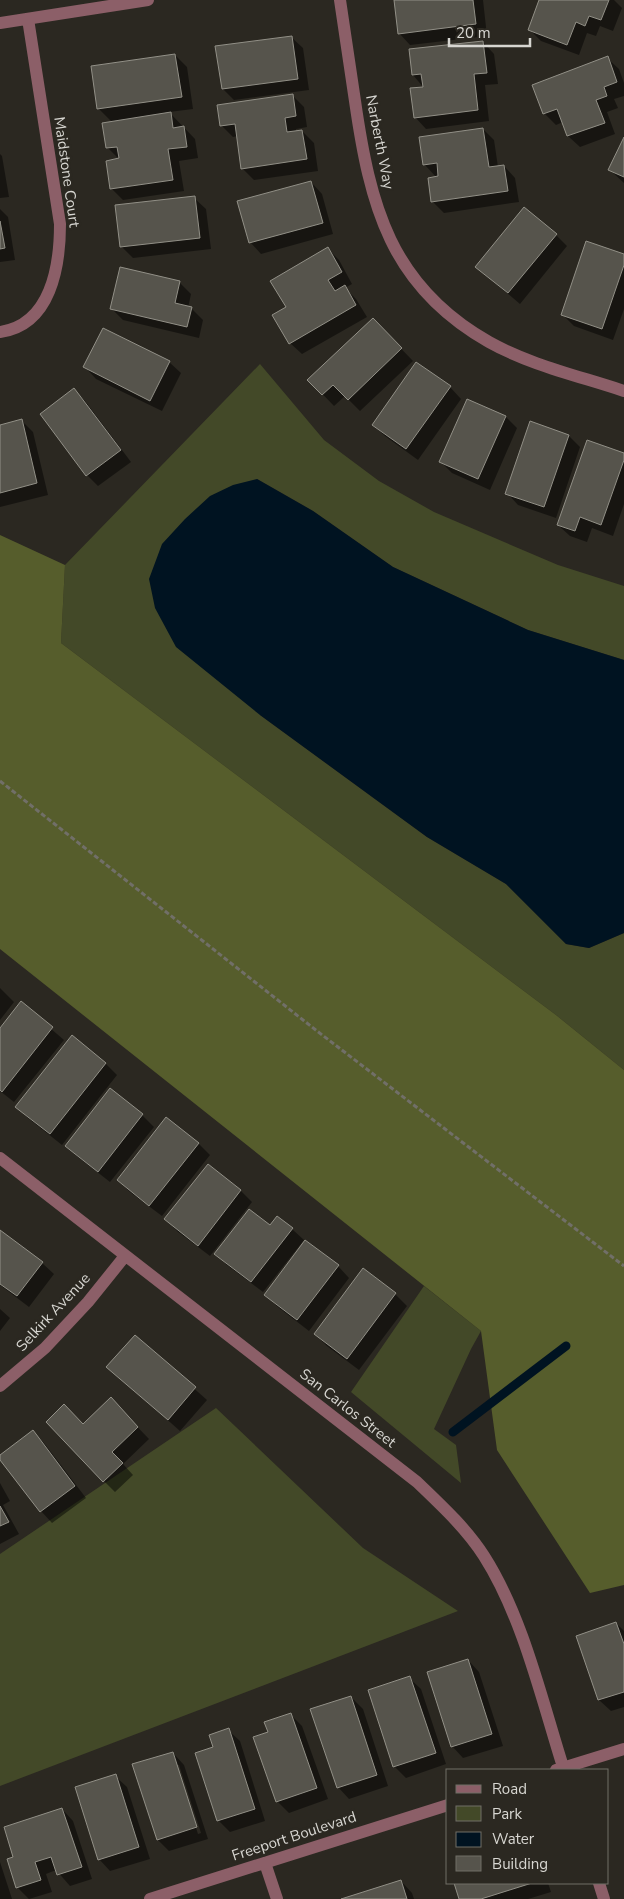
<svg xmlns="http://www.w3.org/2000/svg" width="624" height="1899" viewBox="0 0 624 1899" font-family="'Nunito Sans',sans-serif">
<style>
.green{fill:#434928}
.forest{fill:#565d2c}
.water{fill:#001321}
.shadow{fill:#0007;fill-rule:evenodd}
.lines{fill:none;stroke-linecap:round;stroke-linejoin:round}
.stream{stroke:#001321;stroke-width:9}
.building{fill:#56544c;stroke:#929087}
.path{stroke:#716f68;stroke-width:3;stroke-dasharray:5 2.5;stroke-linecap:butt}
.minor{stroke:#8c5f68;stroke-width:12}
.labels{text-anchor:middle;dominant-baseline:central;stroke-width:5;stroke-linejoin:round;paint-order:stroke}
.street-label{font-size:15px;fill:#d7d6d1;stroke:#2b2821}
</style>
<rect width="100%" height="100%" fill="#2b2821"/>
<path class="green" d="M260 364 324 440 379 481 434 512 558 565 624 586V660L528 630 393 567 313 511 257 479 260 715 427 837 506 884 566 944 589 948 624 933V1070L556 1015 61 643 65 565Z
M424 1286 481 1331 471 1349 434 1429 456 1445 461 1483 351 1392Z
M216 1408 363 1548 458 1611 0 1786V1554Z"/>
<path class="forest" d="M0 535 65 565 61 643 556 1015 624 1070V1585L590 1593 497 1450 481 1331 0 949Z"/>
<path class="water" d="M257 479 313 511 393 567 528 630 624 660V933L589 948 566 944 506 884 427 837 260 715 176 647 155 608 149 579 162 544 185 519 210 496 233 485Z"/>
<path class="shadow" d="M395 0H483L487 36 410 45 399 33Z
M541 0H614L622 8 613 31 600 26 596 36 587 33 579 55 541 41 529 29Z
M291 37 303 48 309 90 234 100 223 89Z
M483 42 494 54 498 84 485 85 489 121 426 129 415 117 424 88 413 75Z
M175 55 187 67 193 109 169 112 195 139 198 158 179 161 184 191 123 200 111 188 120 160 108 148 112 122 99 109 92 67Z
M607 58 619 69 624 83V96L614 99 618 108 607 112 615 134 580 147 568 136 563 122 556 125 544 113Z
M292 95 304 107 307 127 296 129V132L302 131 314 143 318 171 254 180 242 168 238 136 233 137 221 125Z
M483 129 494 140 498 167 504 166 515 178 519 202 444 213 432 201 437 178 424 164Z
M624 140V183L610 170Z
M0 154 2 156 9 197 0 198Z
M311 182 322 194 333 234 261 254 250 242Z
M194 198 206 209 211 249 133 258 122 247Z
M0 209 8 217 15 260 0 262Z
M556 235 567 246 520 304 477 267Z
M328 249 339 260 352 284 345 288 356 299 367 317 302 354 290 343 287 307Z
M624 255V309L613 340 574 326 563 315Z
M179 282 191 294 188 308H191L203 320 199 338 123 320 112 309Z
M384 331 413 361 360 411 345 396 334 406 309 380Z
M169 362 181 373 162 411 96 379 85 367Z
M450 387 461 399 418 460 385 436 373 425Z
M74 390 85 401 131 462 98 486 87 475Z
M468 400 506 417 517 428 490 490 452 473 441 462Z
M21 420 33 432 48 495 0 507V426Z
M569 436 580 447 556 518 518 505 507 493Z
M624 455V504L613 536 592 528 587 542 570 536 558 525Z
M0 988 14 1002 0 1020Z
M21 1003 64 1040 14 1102 0 1091V1030Z
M72 1037 106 1064 117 1075 62 1145 28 1118 17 1107Z
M110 1090 142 1115 154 1127 110 1182 78 1157 67 1146Z
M198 1143 210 1155 162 1216 130 1192 118 1180Z
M208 1166 241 1191 252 1202 210 1256 177 1231 166 1219Z
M271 1227 292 1229 304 1240 263 1292 227 1265 216 1254Z
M0 1232 42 1263 54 1274 29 1307 0 1285Z
M338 1266 349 1278 309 1331 278 1307 266 1295Z
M363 1270 395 1294 407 1306 359 1370 327 1346 315 1334Z
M0 1309 10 1318 0 1331Z
M135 1336 207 1400 180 1431 108 1367Z
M122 1411 149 1439 123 1464 133 1475 115 1492 104 1481 84 1425Z
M33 1432 44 1443 86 1498 52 1523 41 1511 0 1458V1456Z
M0 1483 10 1501 3 1505 19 1534 0 1544Z
M616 1623 624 1631V1707L611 1711 599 1700 578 1636Z
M468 1660 479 1672 503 1746 463 1758 452 1746Z
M409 1678 421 1689 446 1764 406 1778 394 1766Z
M351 1697 363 1709 388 1786 349 1799 338 1787Z
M290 1714 302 1726 328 1799 289 1813 277 1801Z
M228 1730 240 1741 265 1821 230 1832 218 1820 215 1748Z
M173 1753 184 1765 208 1839 169 1851 158 1840 134 1765ZM176 1765H179L201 1833 198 1834Z
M115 1776 127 1787 150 1859 110 1871 99 1859Z
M62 1809 73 1821 92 1879 70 1886 56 1870 46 1874 52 1892 29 1899 17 1887 15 1858Z
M0 1862 12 1899H0Z
M401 1881 412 1893 414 1899H345Z
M455 1883H548L551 1892 528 1899H460Z"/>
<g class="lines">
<path class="stream" d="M453 1432 566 1346"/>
</g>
<path class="building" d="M394 0H473L476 24 398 34Z
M539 0H609L601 20 589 16 585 26 576 22 567 45 528 30Z
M292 36 298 79 222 89 215 46Z
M483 41 487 73 474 74 478 110 414 118 410 88 423 87 421 74 412 75 409 49Z
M175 54 182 97 97 109 91 66Z
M608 56 617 82 604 87 607 96 596 100 605 123 567 136 557 109 543 114 532 85Z
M293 94 296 116 285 118 287 132 302 130 307 159 241 169 235 124 220 126 217 105Z
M171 112 173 128 184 126 187 147 168 149 173 180 110 189 106 161 119 158 117 147 106 148 102 123Z
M483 128 489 167 504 165 508 191 431 202 428 178 438 176 437 163 423 165 419 137Z
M624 137V177L608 170Z
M311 181 323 223 249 243 237 201Z
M195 196 200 238 120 247 115 205Z
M524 207 557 234 508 293 475 267Z
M0 221 5 248 0 249Z
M586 241 624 254V265L602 329 561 315Z
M328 247 342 272 328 280 335 291 345 285 356 305 289 344 272 315 286 307 270 281Z
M120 267 180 281 175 303 192 307 187 327 110 309Z
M373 318 402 348 348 400 333 385 322 395 307 380Z
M103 328 170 361 150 401 83 367Z
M416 362 451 386 406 449 372 425Z
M74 388 121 450 86 476 40 414Z
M467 399 506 416 478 479 439 462Z
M22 419 37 483 0 493V425Z
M530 421 569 435 544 507 505 494Z
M587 440 624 453V460L601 525 580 517 575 531 557 525Z
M21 1001 53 1027 2 1092 0 1090V1028Z
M72 1035 106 1063 50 1134 15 1107Z
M110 1088 143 1114 98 1172 65 1146Z
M166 1117 199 1143 149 1206 117 1180Z
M208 1164 241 1190 198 1246 164 1219Z
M249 1209 270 1225 277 1216 293 1228 251 1282 214 1254Z
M0 1230 43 1262 17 1296 0 1284Z
M305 1240 339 1265 297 1320 264 1295Z
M363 1268 396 1293 347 1359 314 1334Z
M135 1335 196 1387 168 1420 106 1367Z
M111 1397 138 1427 112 1452 123 1463 103 1482 46 1422 64 1404 83 1424Z
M33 1430 75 1486 40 1512 0 1460V1455Z
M0 1506 9 1522 0 1526Z
M616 1622 624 1644V1692L598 1700 576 1636Z
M468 1659 492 1734 451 1747 427 1672Z
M410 1676 436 1753 393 1767 368 1690Z
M351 1696 377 1775 337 1788 310 1709Z
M291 1713 317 1788 276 1802 253 1737 268 1732 264 1722Z
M229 1728 255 1809 217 1821 195 1753 213 1747 209 1735Z
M173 1752 197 1827 157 1840 132 1764Z
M116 1774 139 1847 98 1860 75 1787Z
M62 1808 82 1867 57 1875 51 1857 35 1862 41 1880 16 1888 7 1859 13 1857 4 1827Z
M401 1880 407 1899H341Z
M454 1883H532L481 1899H459Z"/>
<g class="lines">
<path class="path" d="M0 781 317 1031 624 1266"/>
<path class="minor" d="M340 0C345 34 350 68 355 101 370 205 390 286 489 342 530 365 579 376 624 391
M0 23 148 0
M0 332C51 325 60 266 60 224L28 19
M0 1158 417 1482C441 1505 466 1528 484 1556 523 1617 542 1701 564 1770
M0 1386 45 1348 88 1302 125 1256
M556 1770 624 1749
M265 1863 277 1899
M599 1883 604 1899
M150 1899 448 1805"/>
</g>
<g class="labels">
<g class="street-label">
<text transform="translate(380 142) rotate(79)">Narberth Way</text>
<text transform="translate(67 172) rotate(82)">Maidstone Court</text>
<text transform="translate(53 1312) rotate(-47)">Selkirk Avenue</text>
<text transform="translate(348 1408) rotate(38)">San Carlos Street</text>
<text transform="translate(294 1836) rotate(-18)">Freeport Boulevard</text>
</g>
</g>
<rect x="446" y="1769" width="162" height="115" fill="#2b2821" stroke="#706e67"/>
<rect x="456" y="1785" width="25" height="8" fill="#8c5f68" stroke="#706e67"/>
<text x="492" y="1794" font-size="15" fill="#d7d6d1">Road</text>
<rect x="456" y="1806" width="25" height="15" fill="#434928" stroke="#706e67"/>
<text x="492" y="1819" font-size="15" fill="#d7d6d1">Park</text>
<rect x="456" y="1832" width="25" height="15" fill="#001321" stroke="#706e67"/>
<text x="492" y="1844" font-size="15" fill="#d7d6d1">Water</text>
<rect x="456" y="1856" width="25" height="15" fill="#56544c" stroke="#706e67"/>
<text x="492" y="1869" font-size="15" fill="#d7d6d1">Building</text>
<path d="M449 38v8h81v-8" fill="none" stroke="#d7d6d1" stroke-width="2.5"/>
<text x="456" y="38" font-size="15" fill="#d7d6d1" stroke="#2b2821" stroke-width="4" paint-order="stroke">20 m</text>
</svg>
